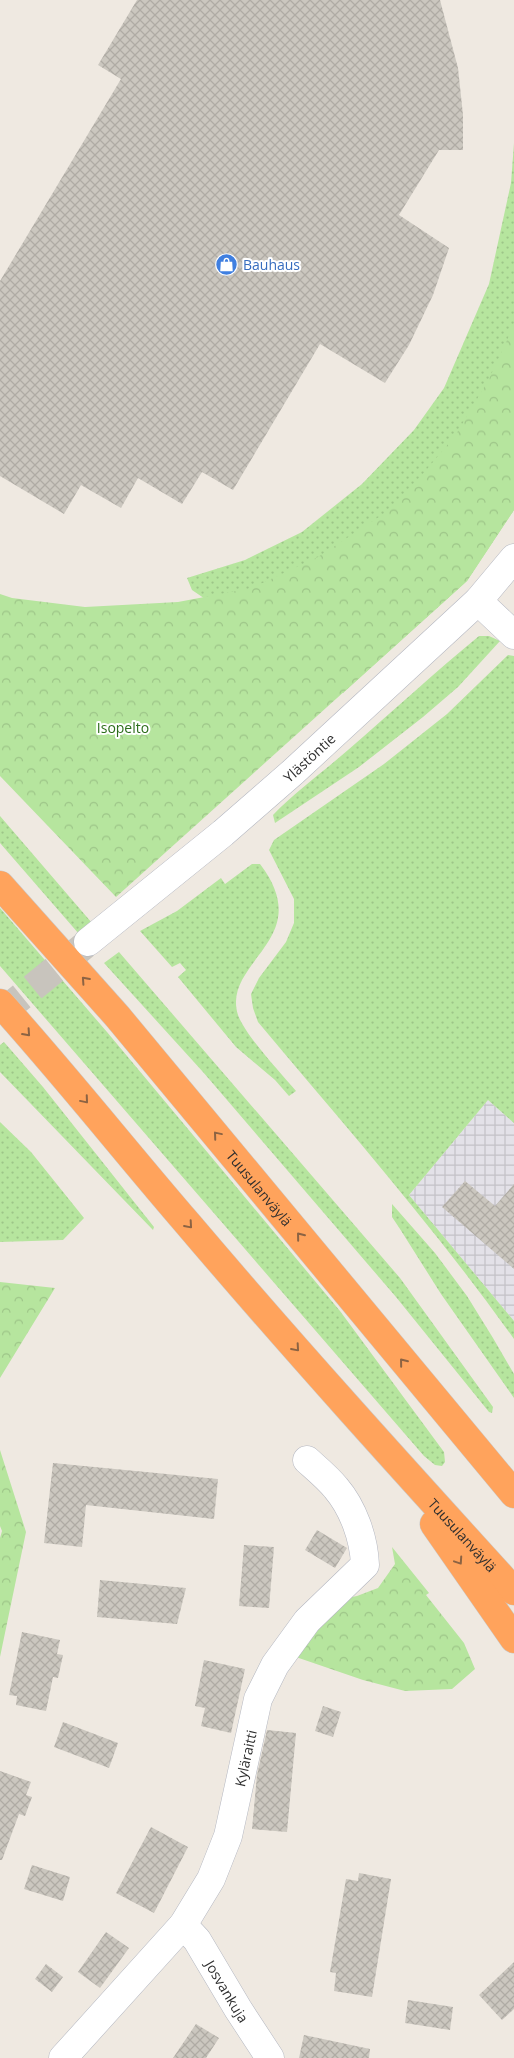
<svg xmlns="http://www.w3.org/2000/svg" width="514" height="2058" viewBox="0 0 514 2058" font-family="'Open Sans',sans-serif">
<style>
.industrial{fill:url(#industrial-grid)}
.grass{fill:url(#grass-dots)}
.forest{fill:url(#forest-crowns)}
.building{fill:url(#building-cross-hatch)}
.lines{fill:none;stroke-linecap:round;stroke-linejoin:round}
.secondary-tunnel{stroke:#c8c4bd;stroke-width:28;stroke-dasharray:28 14;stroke-linecap:butt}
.street-casing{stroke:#b4b7c1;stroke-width:29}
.secondary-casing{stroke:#b4b7c1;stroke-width:29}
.highway-casing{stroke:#c9c9c9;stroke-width:29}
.street{stroke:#fff;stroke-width:28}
.secondary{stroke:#fff;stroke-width:28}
.highway{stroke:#ffa35c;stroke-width:28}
.oneway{stroke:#8c6343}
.labels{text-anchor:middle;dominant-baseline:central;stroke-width:4;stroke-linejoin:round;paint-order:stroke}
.shop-label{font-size:14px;fill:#366cbe;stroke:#fff;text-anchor:start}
.park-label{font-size:14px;fill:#2c6e1b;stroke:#fff}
.street-label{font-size:14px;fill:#2e2e2e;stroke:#fff}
</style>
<defs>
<pattern id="industrial-grid" width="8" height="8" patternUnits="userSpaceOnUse" patternTransform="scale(1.25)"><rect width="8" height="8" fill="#e3e1e8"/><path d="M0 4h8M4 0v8" fill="none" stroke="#c3c1c7"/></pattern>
<pattern id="grass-dots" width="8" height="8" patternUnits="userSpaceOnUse" patternTransform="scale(1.25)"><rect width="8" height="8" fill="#b6e59e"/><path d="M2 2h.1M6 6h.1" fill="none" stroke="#9dc588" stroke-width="1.8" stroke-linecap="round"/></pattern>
<pattern id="forest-crowns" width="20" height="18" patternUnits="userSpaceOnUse" patternTransform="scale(1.25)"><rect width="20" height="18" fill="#b6e59e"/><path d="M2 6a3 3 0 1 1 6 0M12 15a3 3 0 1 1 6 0" fill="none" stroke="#9dc588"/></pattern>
<pattern id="building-cross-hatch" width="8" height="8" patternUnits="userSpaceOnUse" patternTransform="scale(1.25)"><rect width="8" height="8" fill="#cbc7bf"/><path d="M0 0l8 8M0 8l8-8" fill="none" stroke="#afaba4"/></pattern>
</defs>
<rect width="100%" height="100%" fill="#efe9e1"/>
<path class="industrial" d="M488 1100 514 1123V1321L409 1195Z"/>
<path class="grass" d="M514 143V510L467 581 343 693 192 590 187 578 245 560 302 532 362 484 414 430 444 388 489 284 511 183Z
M479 636H489L500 641 458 687 423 717 359 767 275 823 273 815C296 791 323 772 348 750 392 712 434 673 479 636Z
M508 655 514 656V1123L488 1100 409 1195 514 1321V1339C435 1228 345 1126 258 1022L253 1008 251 994 259 978 286 942 294 923V899L269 850 274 840 384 764 447 714Z
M0 816 92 923 79 934 0 843Z
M252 864H260C318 940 221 961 238 1015 245 1035 281 1073 296 1091L289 1096 275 1080 236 1047 178 977 186 970 180 963 172 967 140 931 177 911 221 878 225 884Z
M0 908 107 1032 340 1311 444 1452 445 1462 442 1466 435 1465 424 1456 0 966Z
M119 952 400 1278 493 1407 492 1413 489 1412 396 1297 203 1072 104 963Z
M4 1042 43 1087 154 1227 153 1230 0 1072V1045Z
M0 1122 31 1152 84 1218 63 1240 0 1242Z
M392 1204 435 1253 467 1296 493 1338 514 1374V1398L441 1294 400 1229 392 1217Z"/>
<path class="forest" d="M514 325V510L467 581 116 897 0 776V594L12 598 85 607 178 602 252 588 318 557 385 513 422 475 455 436 489 379Z
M0 1282 55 1288 0 1378Z
M0 1450 26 1532 0 1657V1538L2 1531 0 1526Z
M392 1547 429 1593 426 1595 464 1643 475 1669 452 1689 405 1691 363 1680 293 1656 347 1598 357 1596 378 1588 395 1564Z"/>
<path class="building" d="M137 0H440L458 68 463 115V150H439L399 215 449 248 433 295 409 345 385 383 320 344 233 490 202 472 182 504 138 478 121 508 81 485 64 514 0 476V281L121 79 98 65Z
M465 1181 495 1206 514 1184V1269L442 1207Z
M53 1463 218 1479 214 1519 86 1505 82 1547 44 1543Z
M317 1530 347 1548 335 1568 305 1550Z
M244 1545 274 1547 269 1608 239 1606Z
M100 1580 186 1588 177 1624 97 1617Z
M22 1632 60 1640 57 1654 63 1655 58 1678 53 1677 46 1711 16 1705 17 1696 9 1695Z
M204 1660 245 1669 231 1733 201 1726 205 1708 195 1706Z
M323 1706 341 1712 333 1737 315 1731Z
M63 1722 118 1743 109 1768 54 1747Z
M267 1730 296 1733 287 1832 252 1829 257 1775Z
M0 1771 31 1782 26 1795 32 1797 25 1816 19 1814 2 1860H0Z
M151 1827 188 1847 154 1913 116 1893Z
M32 1865 70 1877 63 1901 24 1889Z
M359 1873 391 1879 372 1997 334 1991 336 1973 330 1972 346 1879 358 1881Z
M106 1932 129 1948 100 1988 78 1972Z
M514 1962V2009L502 2020 479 1995Z
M46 1964 63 1977 52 1992 35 1979Z
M408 2000 453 2007 450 2030 405 2023Z
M196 2024 219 2038 206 2058H173Z
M304 2035 370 2049 369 2058H299Z"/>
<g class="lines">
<path class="secondary-tunnel" d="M0 1014 85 945"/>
<defs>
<g id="street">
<path d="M478 601 514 635"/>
<path id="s1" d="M183 1925 197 1940 238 2009 270 2058"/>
<path id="s2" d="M63 2058 183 1925 211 1879 228 1836 258 1699 275 1665 307 1621 365 1565C364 1538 353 1508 336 1488 328 1478 317 1469 307 1460"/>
</g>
<g id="secondary">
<path id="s3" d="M88 942 223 833 293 772 478 601 514 558"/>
</g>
<g id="highway">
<path id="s4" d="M0 885 117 1016 514 1494"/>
<path id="s5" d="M0 1003C65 1075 125 1151 188 1224 294 1349 404 1470 514 1591"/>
<path d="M434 1524 514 1639"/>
</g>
</defs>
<use href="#street" class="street-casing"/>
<use href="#secondary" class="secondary-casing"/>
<use href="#highway" class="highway-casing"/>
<use href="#street" class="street"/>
<use href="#secondary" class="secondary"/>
<use href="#highway" class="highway"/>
</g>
<defs><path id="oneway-chevron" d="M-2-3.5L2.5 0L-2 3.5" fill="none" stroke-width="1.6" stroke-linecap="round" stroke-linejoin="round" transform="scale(1.25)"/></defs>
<g class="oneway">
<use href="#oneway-chevron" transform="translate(85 980) rotate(-132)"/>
<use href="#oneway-chevron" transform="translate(27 1033) rotate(48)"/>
<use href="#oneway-chevron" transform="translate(85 1100) rotate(50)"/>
<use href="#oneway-chevron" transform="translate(217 1135) rotate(-130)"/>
<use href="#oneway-chevron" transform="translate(189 1225) rotate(49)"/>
<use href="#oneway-chevron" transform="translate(300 1236) rotate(-129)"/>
<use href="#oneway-chevron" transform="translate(296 1348) rotate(49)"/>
<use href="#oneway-chevron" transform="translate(403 1362) rotate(-129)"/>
<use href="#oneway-chevron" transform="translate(459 1561) rotate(56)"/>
</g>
<defs>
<symbol id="shop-disc" viewBox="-11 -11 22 22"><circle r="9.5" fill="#3f7fe0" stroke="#fff"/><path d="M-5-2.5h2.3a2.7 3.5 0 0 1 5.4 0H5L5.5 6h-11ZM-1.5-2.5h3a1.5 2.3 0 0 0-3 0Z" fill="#fff"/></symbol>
</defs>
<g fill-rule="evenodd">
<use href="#shop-disc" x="214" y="252" width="25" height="25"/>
</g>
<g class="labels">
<g class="shop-label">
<text x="243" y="264">Bauhaus</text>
</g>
<g class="park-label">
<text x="123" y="727">Isopelto</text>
</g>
<g class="street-label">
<text stroke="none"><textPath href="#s3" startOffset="288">Ylästöntie</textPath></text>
<text stroke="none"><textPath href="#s4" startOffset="399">Tuusulanväylä</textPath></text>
<text stroke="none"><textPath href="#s5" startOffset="705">Tuusulanväylä</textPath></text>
<text stroke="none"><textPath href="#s2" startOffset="359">Kyläraitti</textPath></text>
<text stroke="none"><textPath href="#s1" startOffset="80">Josvankuja</textPath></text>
</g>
</g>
</svg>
